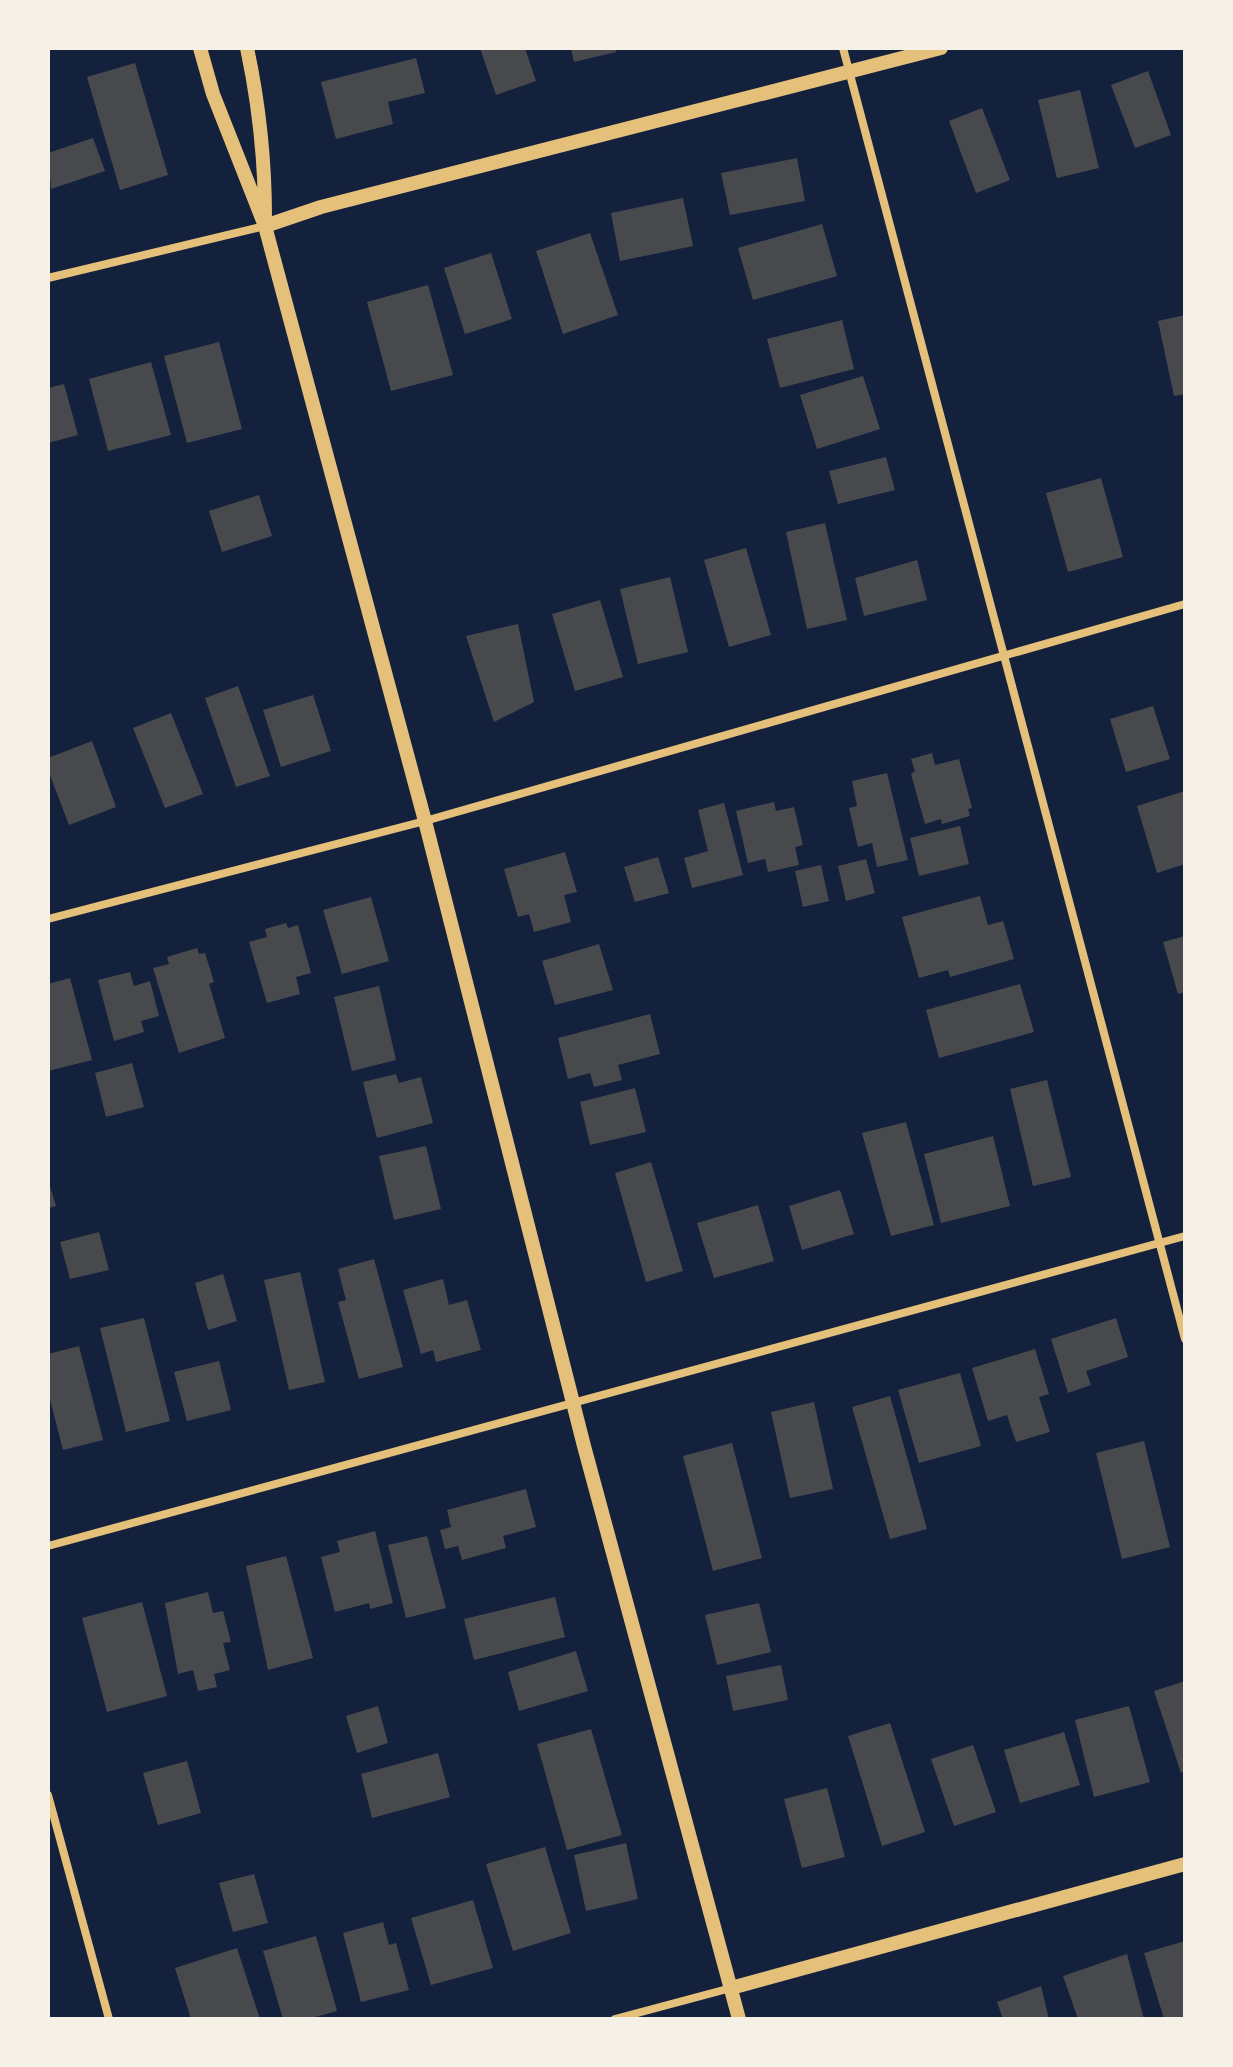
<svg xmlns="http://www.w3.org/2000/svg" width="1233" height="2067" viewBox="0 0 1233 2067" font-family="'DejaVu Sans',sans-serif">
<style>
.building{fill:#48494c}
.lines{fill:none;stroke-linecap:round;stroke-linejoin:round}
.minor{stroke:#e5c07b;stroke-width:8}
.tertiary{stroke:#e5c07b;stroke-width:14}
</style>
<rect width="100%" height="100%" fill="#14213d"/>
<path class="building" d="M480 48H525L536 81 496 95Z
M571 48H615L616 52 574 62Z
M416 58 425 93 388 102 393 124 336 139 321 82Z
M135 63 168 175 120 190 87 77Z
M1148 71 1171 135 1135 148 1111 85Z
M1080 90 1099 168 1057 178 1038 100Z
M982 108 1010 180 976 193 949 121Z
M93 138 105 171 51 189 48 153Z
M797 158 805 201 730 215 721 173Z
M683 198 693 246 620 261 611 213Z
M822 224 837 276 753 300 738 248Z
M590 233 618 315 563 334 536 251Z
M491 253 512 319 465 334 444 268Z
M428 285 453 375 391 391 367 302Z
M1185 315V394L1174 396 1158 321Z
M842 320 854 369 780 388 767 339Z
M219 342 242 429 187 443 164 356Z
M151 362 171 435 108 451 89 379Z
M863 376 880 429 817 449 800 395Z
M64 384 78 435 48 443V388Z
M886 457 895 490 838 504 829 471Z
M1101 478 1123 557 1068 572 1046 493Z
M259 495 272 536 222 552 209 511Z
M825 523 847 620 807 629 786 532Z
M746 548 771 635 729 647 704 560Z
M917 560 927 600 864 616 855 578Z
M670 577 688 652 638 664 620 589Z
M600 600 623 677 575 691 552 614Z
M518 624 534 702 494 722 466 636Z
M238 686 270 776 236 787 205 698Z
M313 695 331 751 281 767 263 710Z
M1153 706 1170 759 1126 772 1110 719Z
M171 713 203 794 165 808 133 728Z
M92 741 116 807 69 825 48 770V758Z
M932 753 935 765 959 759 972 808 968 809 970 816 942 824 941 819 925 824 911 774 915 771 911 759Z
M887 773 908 860 877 867 872 843 858 847 849 808 857 806 852 781Z
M1185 791V864L1157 873 1137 806Z
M774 802 776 811 794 807 803 845 795 847 799 865 768 872 765 859 748 863 736 811Z
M724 803 743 875 692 888 684 858 708 851 698 810Z
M960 826 969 864 919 876 910 838Z
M565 852 577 892 564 895 571 922 534 932 529 914 518 917 504 869Z
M658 857 669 893 635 902 624 867Z
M866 859 875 893 846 901 838 866Z
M821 865 829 901 803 907 795 871Z
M980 896 988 925 1003 921 1014 959 950 977 948 970 919 978 902 917Z
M371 897 389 961 342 974 323 910Z
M286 923 288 928 298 925 311 973 296 977 300 994 267 1003 249 942 267 937 265 929Z
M1185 936V992L1178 994 1163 942Z
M599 944 613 990 555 1005 542 961Z
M197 948 199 954 205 953 214 982 209 984 225 1038 179 1053 153 968 169 964 167 957Z
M130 972 134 986 150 981 159 1016 141 1021 144 1032 114 1041 98 980Z
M70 978 92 1060 48 1071V984Z
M1020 984 1034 1032 939 1058 926 1010Z
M379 986 396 1060 352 1071 334 997Z
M650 1014 660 1054 618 1065 622 1080 594 1087 590 1073 568 1079 558 1038Z
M132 1063 144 1107 106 1117 95 1073Z
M396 1074 399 1083 421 1077 433 1123 377 1138 363 1082Z
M1047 1080 1071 1177 1033 1186 1010 1089Z
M635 1088 646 1132 590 1145 580 1102Z
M906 1122 934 1225 891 1236 862 1133Z
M993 1136 1010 1206 941 1223 924 1154Z
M426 1146 441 1209 394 1220 379 1156Z
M651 1162 683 1271 646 1282 615 1173Z
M48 1180 56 1206 48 1208Z
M840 1190 854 1234 802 1250 789 1206Z
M758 1205 774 1261 714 1278 697 1223Z
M99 1232 109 1270 70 1279 60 1242Z
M374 1259 403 1367 359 1379 338 1302 346 1300 338 1269Z
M300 1272 325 1382 289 1390 264 1280Z
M223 1274 237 1321 208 1330 195 1283Z
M443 1279 449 1305 467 1300 481 1350 436 1362 433 1350 421 1354 403 1290Z
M144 1318 170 1421 126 1432 100 1328Z
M1116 1318 1128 1357 1086 1371 1091 1385 1068 1393 1051 1339Z
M79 1346 103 1440 63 1450 48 1392V1354Z
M1035 1349 1049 1394 1039 1397 1050 1432 1016 1442 1007 1415 988 1421 972 1368Z
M219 1361 231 1410 187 1421 174 1372Z
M960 1373 981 1446 919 1463 898 1390Z
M890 1396 927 1529 890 1539 852 1407Z
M814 1402 833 1489 790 1498 771 1412Z
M1144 1441 1170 1547 1122 1559 1096 1453Z
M732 1443 762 1558 713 1571 683 1456Z
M526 1489 536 1527 503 1536 506 1548 462 1560 458 1546 445 1549 440 1530 451 1527 447 1510Z
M375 1531 393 1603 370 1609 369 1603 335 1612 321 1557 340 1552 337 1541Z
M427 1536 446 1608 406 1618 388 1545Z
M286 1556 313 1658 268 1670 246 1566Z
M208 1592 213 1613 223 1611 231 1642 223 1643 230 1670 214 1674 217 1687 198 1691 193 1670 178 1674 165 1603Z
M555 1597 565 1637 474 1660 464 1619Z
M142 1602 167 1696 107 1712 82 1618Z
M759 1603 771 1652 717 1665 705 1615Z
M576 1651 588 1691 519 1711 508 1672Z
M781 1665 788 1700 733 1711 726 1676Z
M1185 1681V1771L1181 1773 1154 1691Z
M378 1706 388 1743 357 1753 346 1716Z
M1129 1706 1150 1782 1094 1797 1075 1720Z
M890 1723 925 1832 882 1846 848 1736Z
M591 1729 622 1835 567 1850 537 1744Z
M1064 1732 1080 1785 1020 1803 1004 1750Z
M973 1745 996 1812 954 1826 931 1759Z
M438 1753 450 1797 372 1818 361 1774Z
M187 1761 201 1813 158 1825 143 1773Z
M827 1788 845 1857 802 1868 784 1799Z
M626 1843 638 1899 586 1911 574 1855Z
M545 1847 571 1933 513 1951 486 1864Z
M254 1874 268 1923 233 1932 219 1883Z
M473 1900 493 1968 431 1985 411 1918Z
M383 1922 389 1945 396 1943 409 1990 361 2002 343 1933Z
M316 1936 337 2011 308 2019H283L263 1951Z
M1185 1941V2019H1164L1144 1953Z
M237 1948 260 2019H191L175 1968Z
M1127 1954 1144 2019H1078L1063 1976Z
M1041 1986 1049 2019H1003L997 2002Z"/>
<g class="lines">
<path class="minor" d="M843 48 1185 1339
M48 278 265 226
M48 919 425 821 1185 604
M48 1546 1185 1236
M48 1795 109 2019
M615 2019 731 1988"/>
<path class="tertiary" d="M200 48 213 94 265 226 425 821 584 1446 739 2019
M247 48C259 104 265 161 265 218
M265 226 321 207 941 48
M731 1988 1185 1864"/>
</g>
<rect width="1233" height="2067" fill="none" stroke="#f6f1e7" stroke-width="100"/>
</svg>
